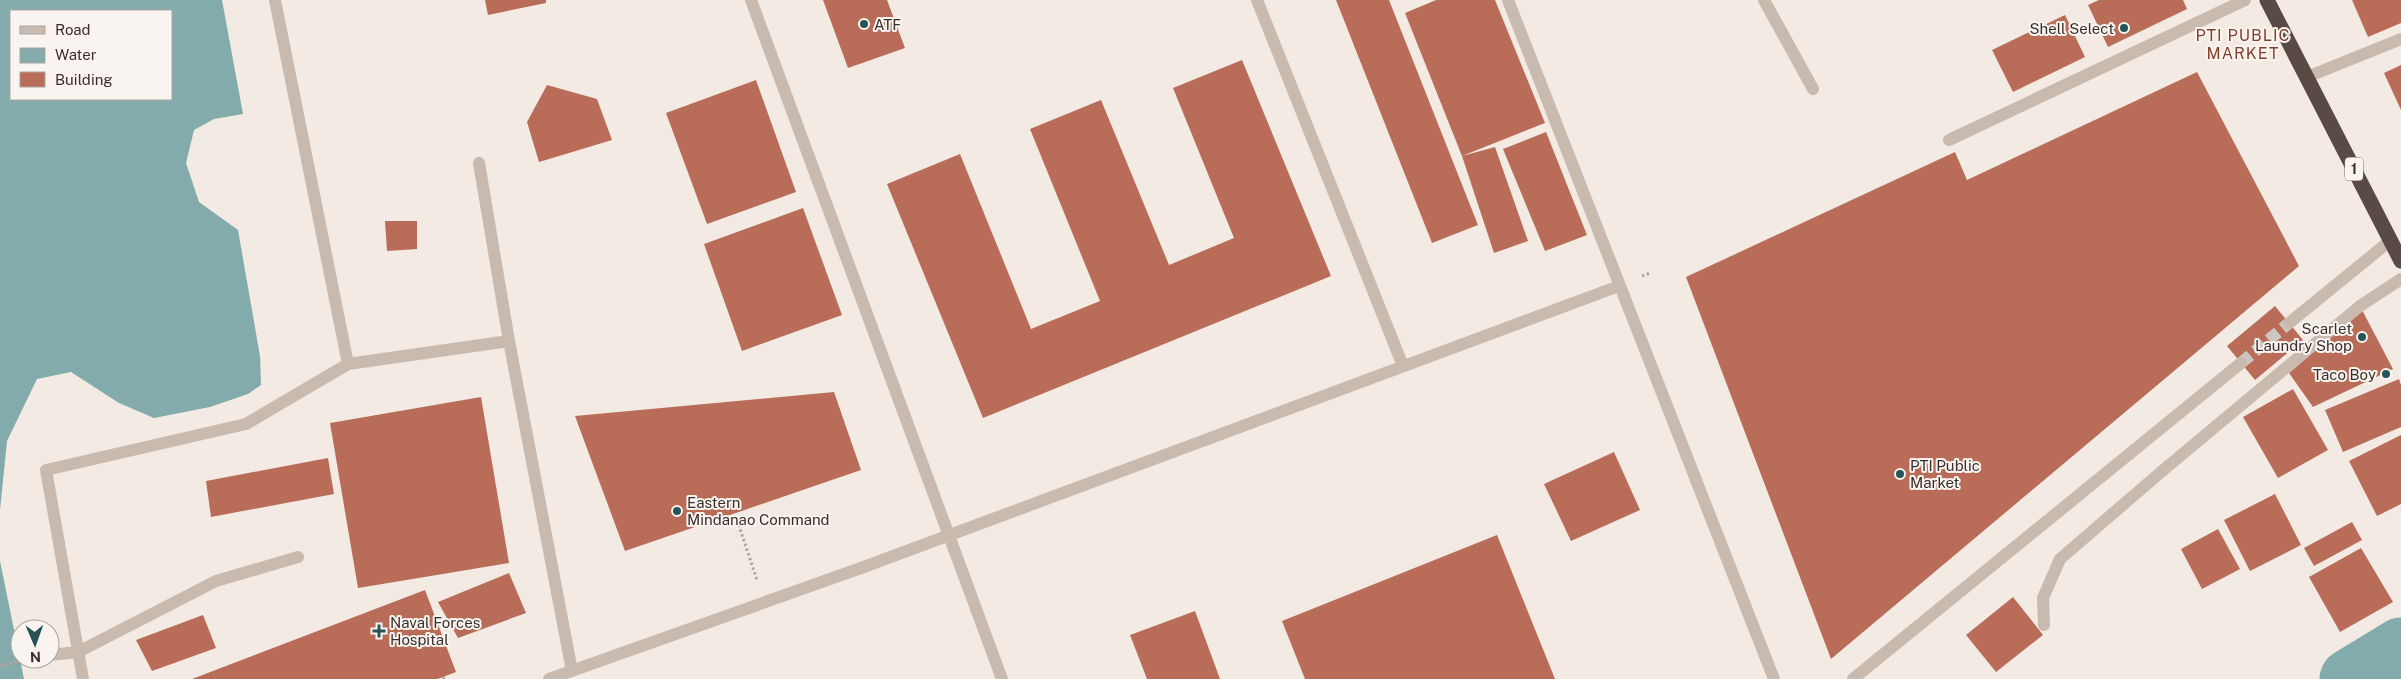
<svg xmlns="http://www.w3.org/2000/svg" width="2401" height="679" viewBox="0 0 2401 679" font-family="'Public Sans',sans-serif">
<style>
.water{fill:#84abac;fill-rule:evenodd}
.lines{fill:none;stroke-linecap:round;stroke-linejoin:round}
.river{stroke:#84abac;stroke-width:61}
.building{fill:#b96d59}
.minor-tunnel{stroke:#cdc5bf;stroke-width:12;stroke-dasharray:12 6;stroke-linecap:butt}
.path{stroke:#b5a49a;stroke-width:3;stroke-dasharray:2.5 2.5;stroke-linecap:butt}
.minor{stroke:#c9baaf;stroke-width:12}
.highway{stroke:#594a45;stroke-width:15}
.poi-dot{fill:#265456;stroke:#f9f4ef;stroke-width:2}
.labels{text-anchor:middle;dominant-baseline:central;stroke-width:4;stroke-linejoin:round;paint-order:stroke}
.shield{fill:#f9f4ef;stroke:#736b67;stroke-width:1}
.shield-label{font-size:14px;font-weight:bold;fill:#39302d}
.poi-label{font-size:15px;fill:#39302d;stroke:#f9f4ef;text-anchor:start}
.neighbourhood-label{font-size:16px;letter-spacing:1px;fill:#7f3f2e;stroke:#f9f4ef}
</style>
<rect width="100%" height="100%" fill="#f2eae3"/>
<path class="water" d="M0 0H222L243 114 214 119 194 130 186 163 199 202 238 230 260 356 261 385 248 394 210 407 154 418 119 403 71 372 37 379 7 441 0 510ZM11 11H171V99H11Z
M0 561 24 679H0Z"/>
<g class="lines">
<path class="river" d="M2350 679 2401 648"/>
</g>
<path class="building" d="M485 0H546V3L488 15Z
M823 0H887L905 48 848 68Z
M1336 0H1389L1478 225 1432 243Z
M1436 0H1495L1545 123 1462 156 1495 147 1528 241 1494 253 1462 156 1405 13Z
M2099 0H2183L2187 9 2108 47 2088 5Z
M2352 0H2401V23L2368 37Z
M2065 15 2085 57 2013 92 1992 50Z
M1242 60 1331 276 983 418 887 184 960 154 1031 329 1100 301 1030 129 1101 100 1169 265 1234 238 1173 88Z
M2401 65V110L2384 73Z
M2197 72 2299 266 1831 659 1686 277 1955 152 1967 180Z
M756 80 796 192 707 224 666 113Z
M547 85 597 99 612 140 539 162 527 122Z
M1546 132 1587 235 1545 251 1503 149Z
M803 208 842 315 742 351 704 244Z
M385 221H417V249L387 251Z
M2275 306 2303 340 2255 380 2227 346Z
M2362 310 2393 369 2313 407 2289 373Z
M2399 379 2401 385V427L2343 452 2325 410Z
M2293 389 2328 450 2278 478 2243 417Z
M834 392 861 470 625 551 575 416Z
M481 397 509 563 358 588 330 423Z
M2401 435V504L2377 516 2349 461Z
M1614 452 1640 510 1571 541 1544 484Z
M328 458 334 494 211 517 206 481Z
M2275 494 2301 545 2250 571 2224 520Z
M2352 522 2362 540 2314 566 2304 548Z
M2218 529 2240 569 2202 589 2181 549Z
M1497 535 1555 679H1305L1282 621Z
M2361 548 2393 602 2340 632 2309 577Z
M509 573 526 613 458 638 438 602Z
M425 590 456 672 443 677 437 679H192Z
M2013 597 2043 635 1996 672 1966 635Z
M1195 611 1220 679H1147L1130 635Z
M203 615 216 648 152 671 136 640Z"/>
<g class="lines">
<path class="minor-tunnel" d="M2241 363 2289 323"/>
<path class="path" d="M1642 276 1650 273
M737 520 757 580
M0 666 28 659
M443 677 444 679"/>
<path class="minor" d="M275 0 348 364
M751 0 1002 679
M1257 0 1403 366
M1508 0 1774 679
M1764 0 1813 89
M2307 77 2401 39
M1949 140 2245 0
M479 163 509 341 572 671
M2289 323 2391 240
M2044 625 2043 598 2060 559 2161 472 2360 306 2401 279
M50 655 78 652 216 581 298 557
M83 679 46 470 246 424 348 364 509 341
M549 679 861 568 1619 286
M1853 679 2241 363"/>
<path class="highway" d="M2267 0 2401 261"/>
</g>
<g class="poi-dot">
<circle cx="864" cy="24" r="5"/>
<circle cx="2124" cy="28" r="5"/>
<circle cx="2362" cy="337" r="5"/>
<circle cx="2386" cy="374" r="5"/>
<circle cx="1900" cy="474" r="5"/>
<circle cx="677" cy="511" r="5"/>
<path d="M376.5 623.5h5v5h5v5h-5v5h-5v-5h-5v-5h5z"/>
</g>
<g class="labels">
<rect class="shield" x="2345" y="157.5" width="18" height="23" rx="4"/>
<g class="shield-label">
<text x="2354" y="169">1</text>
</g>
<g class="poi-label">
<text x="874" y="24">ATF</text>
<text x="2114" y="28" text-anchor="end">Shell Select</text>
<text x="2352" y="328" text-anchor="end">Scarlet<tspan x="2352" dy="17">Laundry Shop</tspan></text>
<text x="2376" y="374" text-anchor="end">Taco Boy</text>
<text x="1910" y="465">PTI Public<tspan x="1910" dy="17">Market</tspan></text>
<text x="687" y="502">Eastern<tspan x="687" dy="17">Mindanao Command</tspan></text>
<text x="390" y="622">Naval Forces<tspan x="390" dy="17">Hospital</tspan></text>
</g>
<g class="neighbourhood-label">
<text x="2243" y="35">PTI PUBLIC<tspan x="2243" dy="18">MARKET</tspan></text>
</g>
</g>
<rect x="10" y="10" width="162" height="90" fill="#f9f4ef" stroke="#aca6a1"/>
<rect x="20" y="26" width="25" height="8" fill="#c9baaf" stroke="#aca6a1"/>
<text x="55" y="35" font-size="15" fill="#39302d">Road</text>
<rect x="20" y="48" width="25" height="15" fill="#84abac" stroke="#aca6a1"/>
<text x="55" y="60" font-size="15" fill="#39302d">Water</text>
<rect x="20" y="72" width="25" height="15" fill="#b96d59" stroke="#aca6a1"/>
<text x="55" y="85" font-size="15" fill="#39302d">Building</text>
<g transform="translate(35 644) rotate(178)"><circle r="24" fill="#f9f4ef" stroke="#aca6a1"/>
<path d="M0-4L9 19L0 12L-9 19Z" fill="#265456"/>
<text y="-8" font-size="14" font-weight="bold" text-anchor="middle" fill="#39302d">N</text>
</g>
</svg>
